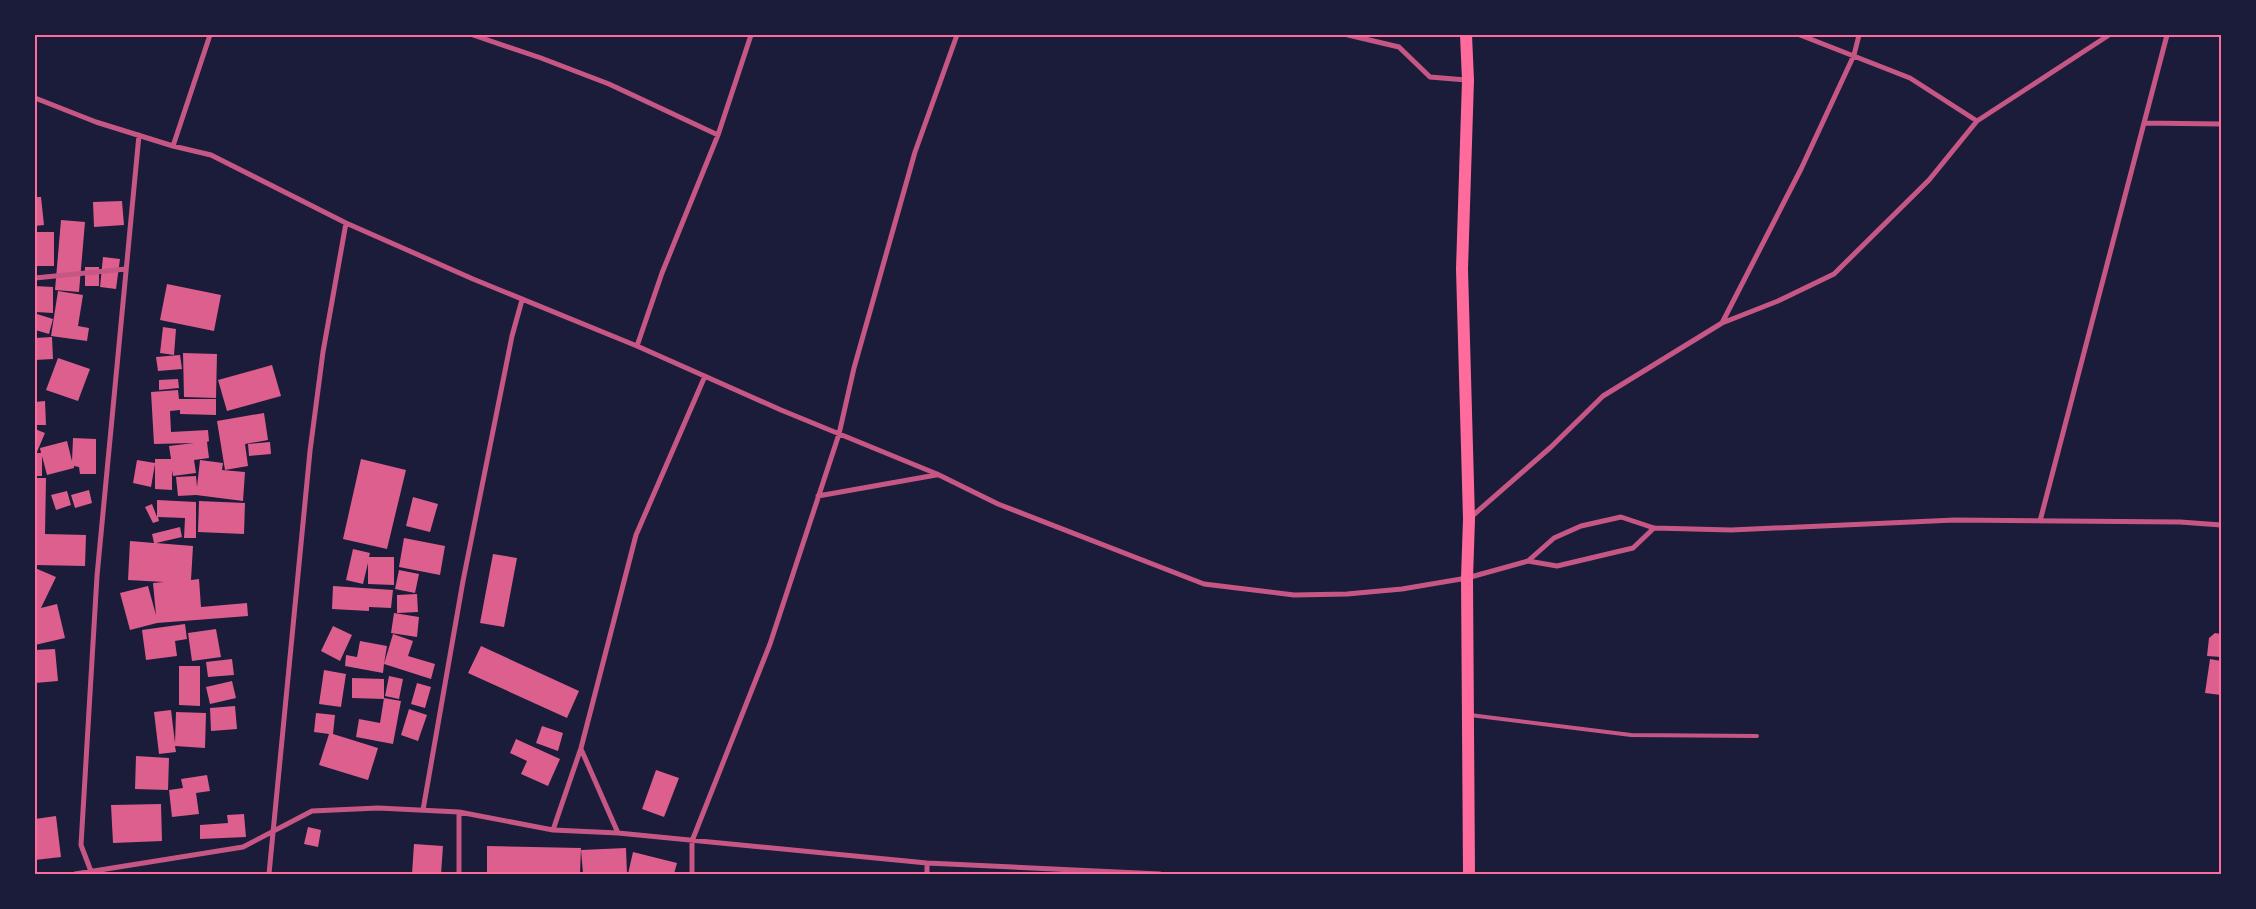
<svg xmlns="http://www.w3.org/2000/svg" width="2256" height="909" viewBox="0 0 2256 909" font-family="Spectral,serif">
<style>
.building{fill:#dd5f8e}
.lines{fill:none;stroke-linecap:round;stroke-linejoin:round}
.service{stroke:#c65784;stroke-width:4}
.minor{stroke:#c65784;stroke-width:5}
.primary{stroke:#ff6b9d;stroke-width:12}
.neatline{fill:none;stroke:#ff6b9d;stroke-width:2}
</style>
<rect width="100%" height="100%" fill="#1b1b3a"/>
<path class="building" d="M35 197H41L44 225 35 226Z
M122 201 124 225 94 227 93 202Z
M61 220 85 222 79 292 55 290Z
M35 232H54V266H35Z
M103 257 120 259 116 289 100 287Z
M85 267H99V286H85Z
M167 284 221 295 214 331 160 320Z
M35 286 53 287V313L35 312Z
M58 291 83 295 78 326 89 328 87 341 51 336Z
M37 314 53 319 49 334 35 330Z
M163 327 176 329 174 355 160 353Z
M52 337 53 359 35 360V338Z
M183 353 217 354 216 398 184 397Z
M180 355 182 369 158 371 156 357Z
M58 358 90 369 78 401 46 390Z
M272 365 281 396 227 411 218 380Z
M178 379 179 388 159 390V380Z
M178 390 179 399H216V415L180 414V410L170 411 171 432 208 430 209 441 207 442 209 458 194 460 196 473 173 476 172 470V490L155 489V464L151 487 133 483 137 460 155 463V459H171L169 446 194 443 154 444 151 392Z
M45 401 46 425H35V402Z
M264 413 268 440 245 444 248 466 225 470 217 421Z
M35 429 45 433 37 452 35 451Z
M73 438 96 439V474H80L79 467 74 466V468L47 475 42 456V476H35V453H41L40 448 67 441 72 461Z
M270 442 271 454 249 456 248 444Z
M361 459 406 470 387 549 343 539Z
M200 460 223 463 222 470 245 472 243 501 196 495 178 496 176 477 196 476 197 487Z
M35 478H46L45 534 86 535 85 566 35 565Z
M89 490 92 503 75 508 71 495Z
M67 491 71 505 56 510 51 495Z
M413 497 438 504 430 532 406 526Z
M157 500 196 502V538H184L185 518 158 517 159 521 153 523 145 507 152 504 157 517Z
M199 501 245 503 244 534 198 532Z
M180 527 182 537 156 543 193 546 191 580 199 579 201 607 247 603 248 616 157 623 130 630 120 593 148 586 156 615 153 583 164 582 128 580 130 541 154 543 152 534Z
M404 538 445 546 440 575 399 567Z
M353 549 370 553 369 557H394V585L368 584V563L363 584 346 580Z
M493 554 517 558 504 627 480 623Z
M35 568 56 577 41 608 57 604 65 638 35 645Z
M399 570 419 574 415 593 395 589Z
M333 586 393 590 391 608 369 607V611L332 609Z
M417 594 418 612 397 613V595Z
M394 613 419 617 417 637 391 633Z
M185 624 187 639 175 641 177 656 146 660 142 630Z
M333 626 352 635 340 661 321 651Z
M216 629 221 657 192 661 188 633Z
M2215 633 2221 634V657L2207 656 2209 638Z
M393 634 413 641 408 656 435 664 431 679 384 664 383 673 345 666 346 655 357 657 360 641 387 646 384 664Z
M481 646 579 691 567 718 468 673Z
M55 649 58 681 35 683V650Z
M232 659 234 675 208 677 206 662Z
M2210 659 2221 661V695L2205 693Z
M179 666H200V706L179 705Z
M324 670 346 674 341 707 319 704Z
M389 676 403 679 399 699 385 696Z
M352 678 384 679V699L352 698Z
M232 681 236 698 210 704 206 687Z
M417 683 431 687 425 708 411 704Z
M384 698 401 701 393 744 356 737 359 719 380 723Z
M235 706 237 729 211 731 210 708Z
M409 709 427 715 418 741 401 735Z
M171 710 175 743 176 712 206 713 205 748 175 746 176 752 159 754 154 712Z
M316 713 335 715 333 734 378 748 368 780 319 765 329 734 314 732Z
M542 726 563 733 558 751 536 743Z
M516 739 560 759 548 786 521 774 527 761 510 753Z
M136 756 169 758 168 790 135 789Z
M656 770 679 778 664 817 642 809Z
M207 775 210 791 196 793 199 814 172 817 169 790 183 788 181 779Z
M161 804 162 841 113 843 111 805Z
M244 814 246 837 200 839V825L228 823 227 815Z
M56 816 61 857 35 860V819Z
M308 827 321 830 318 847 304 844Z
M414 844 443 846 441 874H412Z
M487 846 581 848 580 874H487Z
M626 848 627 874H583L581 850Z
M633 852 677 863 674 874H628Z"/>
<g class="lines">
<path class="service" d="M1470 715 1631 735 1757 736"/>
<path class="minor" d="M473 35 541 58 609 84 718 135
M1348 35 1399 47 1430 77 1466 80
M1800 35 1910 78 1977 121
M35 98 96 122 173 146 211 155 346 223 473 279 637 346 781 410 937 474 998 504 1204 584 1294 595 1347 594 1402 589 1467 578 1528 561 1557 566 1633 548 1654 528
M2144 123 2221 124
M173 146 210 35
M35 278 126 269
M1722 323 1801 169 1854 55 1859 35
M637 346 662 273 718 135 751 35
M818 496 936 475
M1471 517 1551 447 1603 396 1722 323 1778 301 1834 274 1929 180 1977 121 2109 35
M2040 521 2167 35
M1528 561 1554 538 1581 526 1621 517 1654 528 1731 530 1955 520 2180 522 2221 525
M581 749 618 833
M423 810 463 581 512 336 522 300
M553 830 581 748 636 535 705 376
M927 863V874
M75 874 243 847 312 811 378 808 459 812 553 830 618 833 927 863 1160 874
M92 874 81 845 97 576 139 135
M269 874 310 451 323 352 346 223
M459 874V812
M692 874V841L770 644 839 434 854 368 915 152 957 35"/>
<path class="primary" d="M1466 35 1468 80 1462 269 1469 519 1467 578 1469 874"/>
</g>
<rect width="2256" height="909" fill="none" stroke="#1b1b3a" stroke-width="72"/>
<rect x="36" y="36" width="2184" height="837" class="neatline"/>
</svg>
